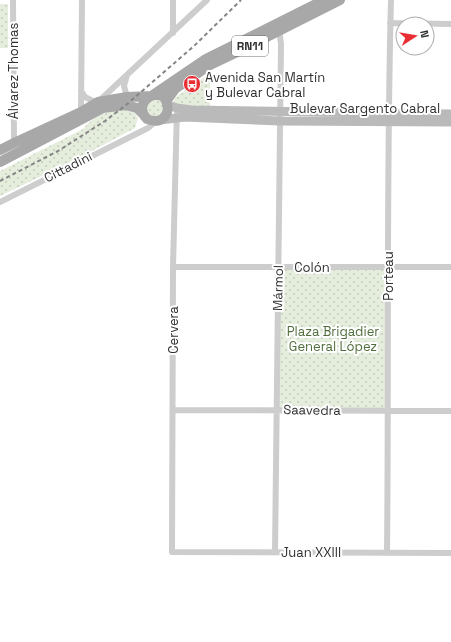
<svg xmlns="http://www.w3.org/2000/svg" width="451" height="642" viewBox="0 0 451 642" font-family="'Space Grotesk',sans-serif">
<style>
.green{fill:url(#green-dots)}
.lines{fill:none;stroke-linecap:round;stroke-linejoin:round}
.street{stroke:#cdcdcd;stroke-width:6}
.secondary{stroke:#bababa;stroke-width:9}
.primary{stroke:#a8a8a8;stroke-width:10}
.rail{stroke:#858585;stroke-width:2;stroke-dasharray:4 3;stroke-linecap:butt}
.labels{text-anchor:middle;dominant-baseline:central;stroke-width:4;stroke-linejoin:round;paint-order:stroke}
.shield{fill:#fff;stroke:#6e6e6e;stroke-width:1}
.shield-label{font-size:12px;font-weight:bold;fill:#303030}
.street-label{font-size:13px;fill:#303030;stroke:#fff}
.poi-label{font-size:13px;fill:#303030;stroke:#fff;text-anchor:start}
.park-label{font-size:13px;fill:#506d3c;stroke:#fff}
</style>
<defs>
<pattern id="green-dots" width="8" height="8" patternUnits="userSpaceOnUse"><rect width="8" height="8" fill="#e5eddd"/><path d="M2 2h.1M6 6h.1" fill="none" stroke="#c5ccbe" stroke-width="1.8" stroke-linecap="round"/></pattern>
</defs>
<rect width="100%" height="100%" fill="#fff"/>
<path class="green" d="M0 4H8V48H0Z
M206 76 210 83V108L175 105 174 100 176 97Z
M156 98 164 103 162 113 155 117 148 115 145 107Z
M126 109 133 111 138 118 135 128 75 160 0 196V171L83 129C93 116 110 110 126 109Z
M279 267 388 268 389 412 277 410Z"/>
<g class="lines">
<path class="street" d="M13 0 14 143
M173 0V33
M390 23 451 24
M127 75 124 86 127 97
M81 91 85 97 97 103
M99 101 207 0
M177 108 173 267 172 552 451 553
M81 112 82 0
M0 202 148 128 156 121
M173 267H451
M173 410 451 411
M275 552 281 44 279 29
M387 552C389 368 386 184 391 0"/>
<path class="secondary" d="M168 105 177 108 191 110 451 114
M160 120 185 117 280 121 451 122"/>
<path class="primary" d="M153 95 206 59 324 0
M153 95H160L164 97C173 111 164 126 147 119 138 110 142 100 153 95Z
M167 100 175 89 210 65 231 55 340 0
M0 150 14 143 81 112 98 102 127 97 151 96
M0 162 103 108 126 105 137 108 142 113"/>
<path class="rail" d="M0 181 58 151 105 121 126 105 194 46 241 0"/>
</g>
<defs>
<symbol id="bus-disc" viewBox="-11 -11 22 22"><circle r="9.5" fill="#e92f35" stroke="#fff"/><path d="M-5-6H5V4H4V6H2V4H-2V6H-4V4H-5ZM-3.5-4V0h7V-4ZM-3.5 1.2v1.5H-2V1.2ZM2 1.2v1.5H3.5V1.2Z" fill="#fff"/></symbol>
</defs>
<g fill-rule="evenodd">
<use href="#bus-disc" x="182" y="74" width="20" height="20"/>
</g>
<g class="labels">
<rect class="shield" x="232" y="36" width="36" height="20" rx="3"/>
<g class="shield-label">
<text x="250" y="46">RN11</text>
</g>
<g class="street-label">
<text transform="translate(13 71) rotate(-90)">Álvarez Thomas</text>
<text x="365" y="108">Bulevar Sargento Cabral</text>
<text transform="translate(68 167) rotate(-27)">Cittadini</text>
<text x="312" y="267">Colón</text>
<text transform="translate(388 276) rotate(-90)">Porteau</text>
<text transform="translate(278 288) rotate(-89)">Mármol</text>
<text transform="translate(173 330) rotate(-90)">Cervera</text>
<text transform="translate(312 410) rotate(1)">Saavedra</text>
<text x="311" y="552">Juan XXIII</text>
</g>
<g class="poi-label">
<text x="205" y="77">Avenida San Martín<tspan x="205" dy="15">y Bulevar Cabral</tspan></text>
</g>
<g class="park-label">
<text x="333" y="331">Plaza Brigadier<tspan x="333" dy="15">General López</tspan></text>
</g>
</g>
<g transform="translate(415 36) rotate(78)"><circle r="19" fill="#ffffff" stroke="#acacac"/>
<path d="M0-3L7 15L0 10L-7 15Z" fill="#e92f35"/>
<text y="-6" font-size="11" font-weight="bold" text-anchor="middle" fill="#303030">N</text>
</g>
</svg>
